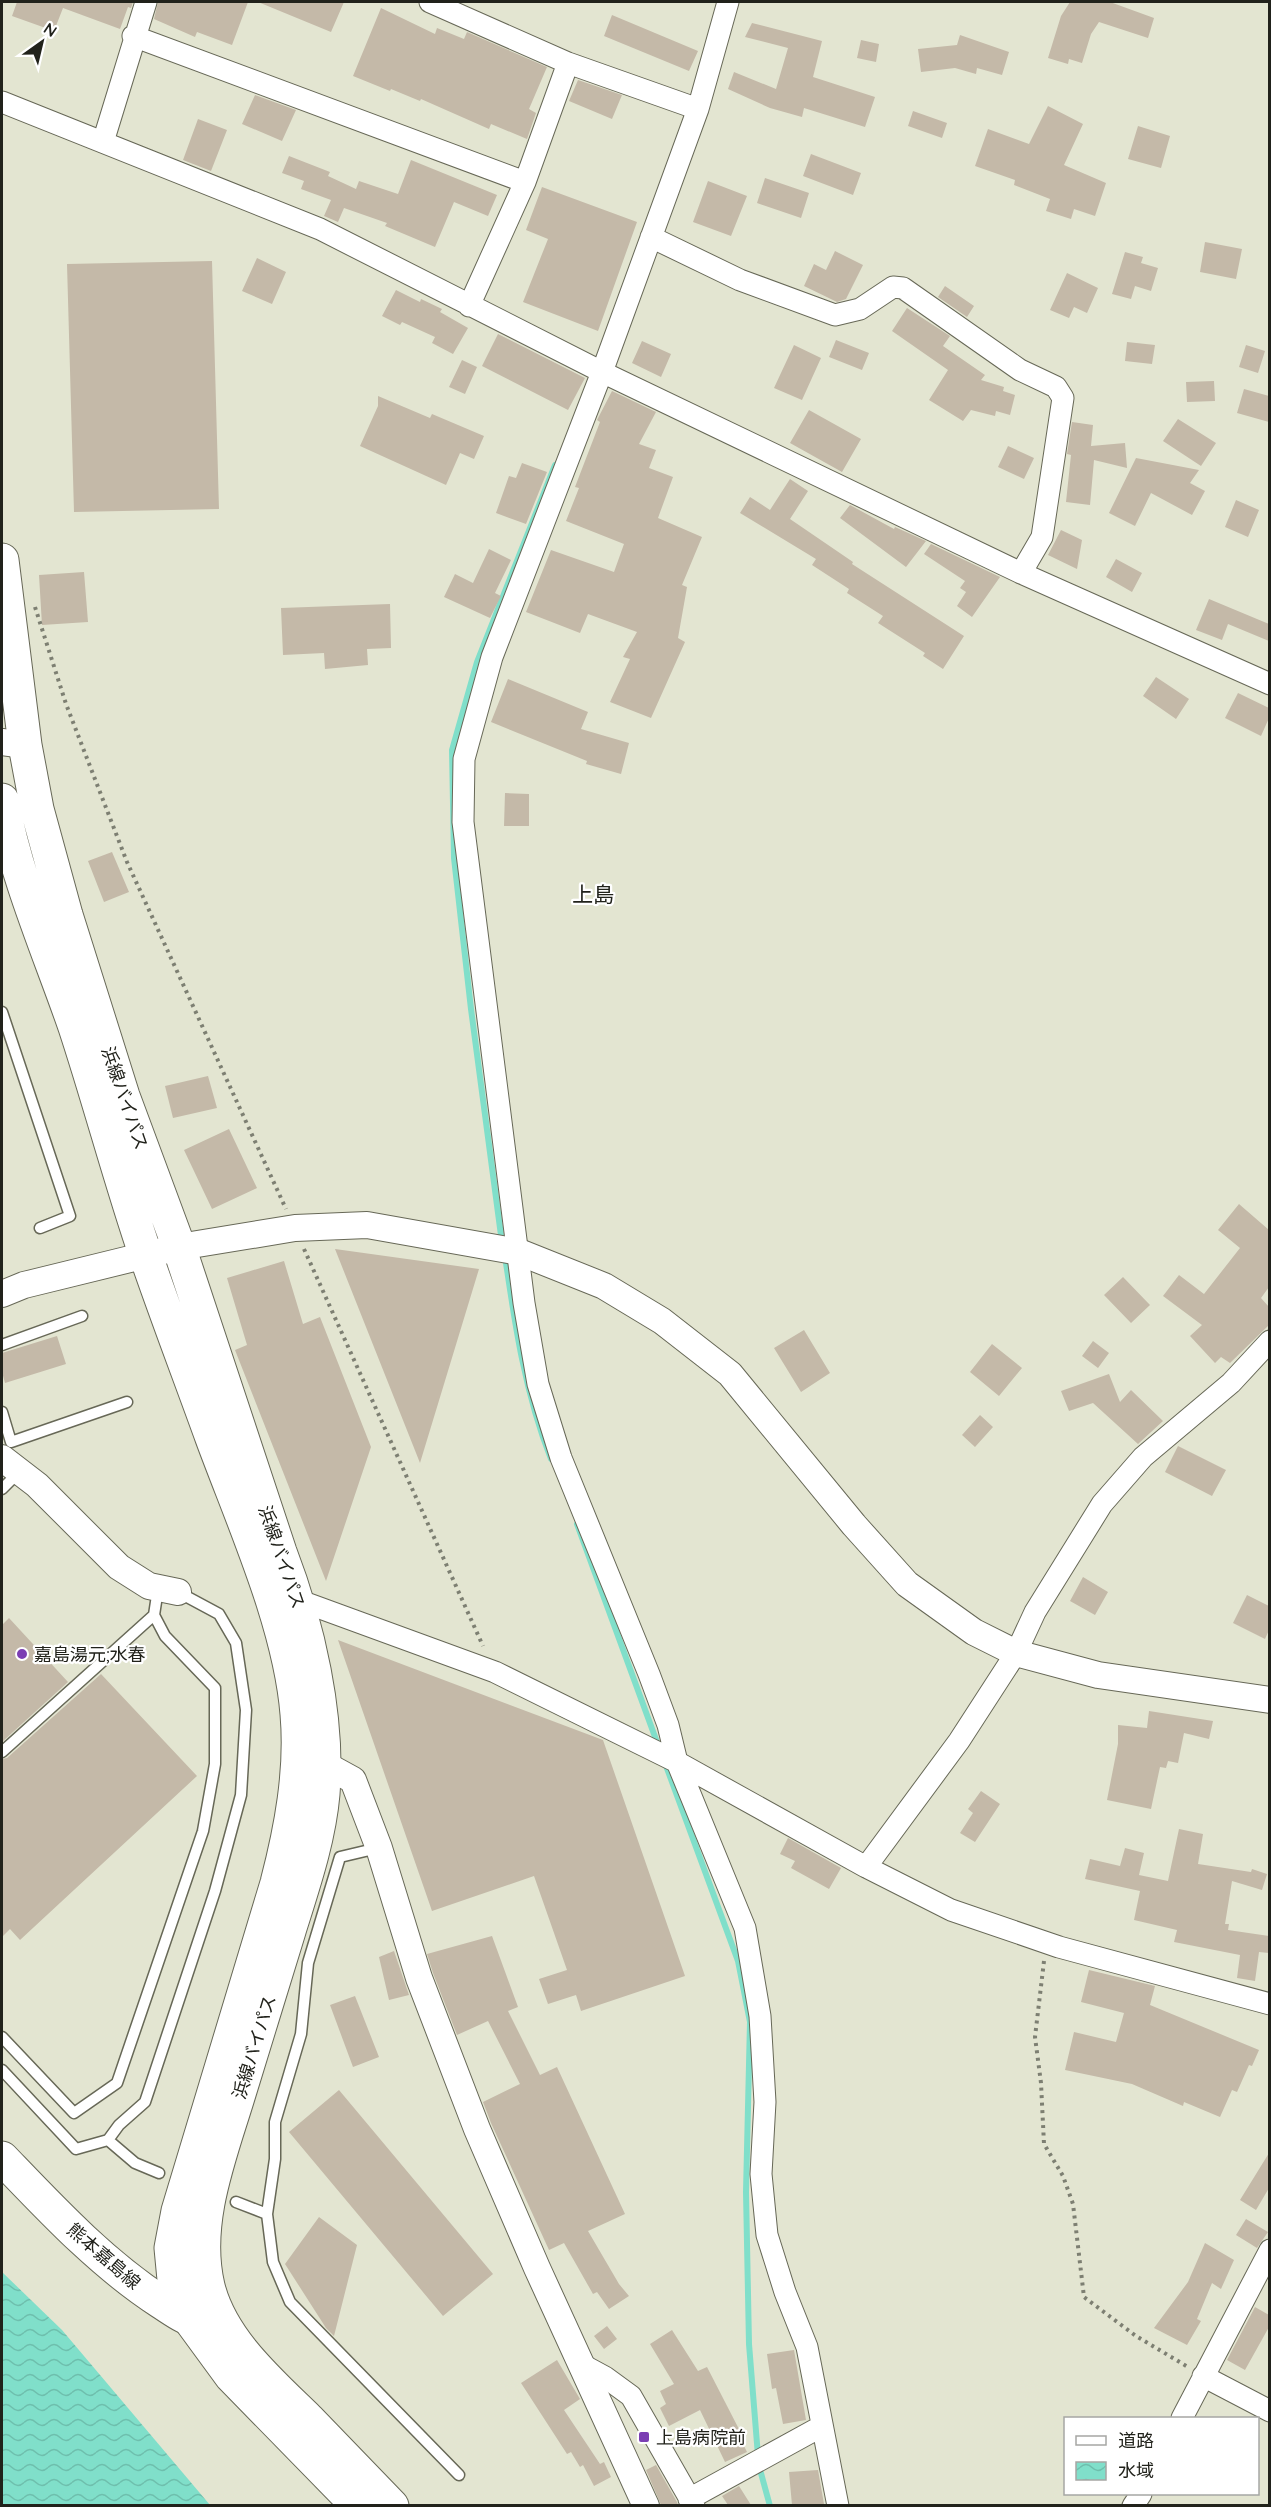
<svg xmlns="http://www.w3.org/2000/svg" width="1271" height="2507" viewBox="0 0 1271 2507" font-family="Quicksand,'Noto Sans JP',sans-serif">
<style>
.water{fill:url(#water-waves)}
.lines{fill:none;stroke-linecap:round;stroke-linejoin:round}
.stream{stroke:#80dfca;stroke-width:6}
.building{fill:#c4b9a8}
.service-casing{stroke:#676857;stroke-width:13}
.minor-casing{stroke:#676857;stroke-width:23}
.tertiary-casing{stroke:#676857;stroke-width:28}
.primary-casing{stroke:#676857;stroke-width:35}
.trunk-casing{stroke:#676857;stroke-width:35}
.path{stroke:#7d7f72;stroke-width:4;stroke-dasharray:3 4.5;stroke-linecap:butt}
.service{stroke:#fff;stroke-width:10}
.minor{stroke:#fff;stroke-width:21}
.tertiary{stroke:#fff;stroke-width:26}
.primary{stroke:#fff;stroke-width:33}
.trunk{stroke:#fff;stroke-width:33}
.poi-dot{fill:#7b3eb3;stroke:#fff;stroke-width:2}
.labels{text-anchor:middle;dominant-baseline:central;stroke-width:4.5;stroke-linejoin:round;paint-order:stroke}
.street-label{font-size:18px;fill:#21221b;stroke:#fff}
.poi-label{font-size:18px;fill:#21221b;stroke:#fff;text-anchor:start}
.quarter-label{font-size:21px;fill:#21221b;stroke:#fff}
</style>
<defs>
<pattern id="water-waves" width="16" height="10" patternUnits="userSpaceOnUse" patternTransform="scale(1.5)"><rect width="16" height="10" fill="#80dfca"/><path d="M0 5q4-4 8 0t8 0" fill="none" stroke="#6ebfad"/></pattern>
</defs>
<rect width="100%" height="100%" fill="#e3e5d1"/>
<path class="water" d="M2 2272 62 2330 210 2505H2Z"/>
<g class="lines">
<path class="stream" d="M502 1243 471 1009 454 858 452 750 477 662 555 465
M505 1256C515 1325 525 1393 551 1459
M577 1524 658 1745
M665 1763 738 1961 750 2022 746 2192 749 2344 758 2456
M759 2466 770 2506"/>
</g>
<path class="building" d="M17 2H133L131 8 128 7 120 29 63 8 54 31 12 16Z
M158 2H248L232 45 197 32 195 37 154 19Z
M258 2H344L331 32Z
M1070 2H1110L1154 18 1148 38 1099 22 1091 34 1082 63 1069 59 1068 64 1048 58 1061 16Z
M381 8 435 34 437 28 464 39 467 32 547 67 529 109 536 113 527 139 491 124 489 129 421 99 420 101 391 89 390 91 353 76Z
M612 15 698 51 689 71 604 36Z
M752 23 822 41 813 77 875 97 865 127 804 108 802 117 770 108 728 89 734 72 776 89 788 48 745 37Z
M960 35 1009 52 1002 75 977 68 976 74 955 68 921 72 918 49 957 45Z
M861 40 879 44 876 62 857 58Z
M578 80 622 95 612 119 569 101Z
M255 95 296 110 282 141 242 124Z
M1048 106 1083 124 1064 165 1106 183 1095 216 1074 209 1071 219 1046 211 1050 199 1014 185 1015 180 975 166 988 129 1029 144Z
M913 111 947 123 942 138 908 126Z
M198 119 227 130 211 171 183 160Z
M1138 126 1170 136 1161 168 1128 159Z
M811 154 861 173 853 195 803 176Z
M289 156 330 172 328 176 356 189 359 181 398 194 411 160 497 195 488 216 454 202 435 247 385 226 387 223 344 208 338 222 324 216 331 200 301 189 304 181 282 173Z
M765 178 809 193 801 218 757 203Z
M708 181 747 196 731 236 693 222Z
M542 187 637 222 598 331 523 302 548 239 526 230Z
M1205 242 1242 249 1236 279 1200 272Z
M835 251 863 265 846 299 837 302 804 286 814 264 826 270Z
M1125 252 1143 257 1141 263 1158 268 1151 291 1135 286 1131 299 1112 294Z
M257 258 286 272 272 304 242 291Z
M212 261 219 509 74 512 67 264Z
M1067 273 1098 288 1087 313 1074 307 1069 318 1050 310Z
M945 286 974 306 967 317 938 297Z
M396 290 420 302 421 299 442 309 440 312 468 328 453 354 432 343 435 337 402 322 400 325 382 316Z
M907 308 950 336 943 346 985 375 981 380 1004 387 1003 391 1015 395 1010 415 996 411 995 416 971 410 963 421 929 400 948 370 892 331Z
M498 334 585 378 568 410 482 366Z
M836 340 869 353 862 370 829 357Z
M642 341 671 354 661 377 632 363Z
M1127 342 1155 345 1152 364 1125 361Z
M794 345 821 358 802 400 774 388Z
M1246 345 1265 351 1258 373 1239 367Z
M462 360 477 367 465 394 449 387Z
M1214 381 1215 401 1187 402 1186 382Z
M1244 389 1269 396V422L1237 413Z
M612 391 656 412 639 444 656 450 649 468 673 477 658 518 702 537 682 585 687 587 678 638 685 642 651 718 610 702 630 659 623 657 637 632 588 614 580 633 526 612 551 550 614 572 624 544 566 521 579 488 575 487 600 422 597 420Z
M378 396 430 418 432 414 484 436 474 459 460 453 446 485 360 446 378 406Z
M809 410 861 439 842 472 790 443Z
M1178 419 1216 443 1201 466 1163 441Z
M1072 422 1093 425 1091 446 1125 443 1127 468 1094 460 1090 505 1066 502 1071 455 1067 454Z
M1008 446 1034 458 1024 479 998 467Z
M1136 458 1199 470 1190 483 1205 491 1192 515 1151 493 1135 526 1109 513Z
M522 463 547 472 526 524 496 513 509 476 516 478Z
M790 479 808 491 790 519 853 562 852 564 964 636 943 669 923 656 925 653 878 623 883 616 847 593 849 589 812 565 816 559 740 513 750 497 770 510Z
M1236 500 1259 510 1248 537 1225 527Z
M850 505 894 529 895 527 926 541 906 567 840 518Z
M1061 530 1082 540 1077 569 1048 555Z
M931 544 1000 577 972 617 957 606 966 592 960 588 965 581 924 554Z
M489 549 511 560 495 593 501 596 490 618 444 597 455 574 473 583Z
M1116 559 1142 573 1132 592 1106 577Z
M84 572 88 622 42 625 39 575Z
M1209 599 1269 624V641L1228 624 1222 640 1196 630Z
M390 604 391 648 367 649 368 665 325 669 324 653 283 655 281 608Z
M1156 677 1189 699 1176 719 1143 696Z
M508 679 588 712 581 729 629 743 621 774 586 764 587 761 491 722Z
M1238 693 1269 708V718L1261 736 1225 718Z
M505 793 529 794V826H504Z
M112 852 129 892 104 902 88 861Z
M208 1076 217 1108 173 1118 165 1086Z
M229 1129 257 1188 212 1209 184 1150Z
M1239 1204 1269 1230V1287L1261 1298 1269 1307V1325L1230 1363 1221 1357 1215 1363 1190 1336 1202 1325 1163 1296 1179 1275 1204 1294 1240 1248 1218 1230Z
M335 1249 479 1269 420 1463Z
M284 1261 303 1324 320 1317 371 1447 326 1581 235 1350 247 1345 227 1278Z
M1123 1277 1150 1305 1131 1323 1104 1295Z
M804 1330 830 1373 801 1392 774 1348Z
M57 1336 66 1364 5 1383 2 1372V1353Z
M1093 1341 1109 1353 1098 1368 1082 1356Z
M992 1344 1022 1368 999 1396 970 1372Z
M1109 1374 1120 1402 1131 1390 1163 1421 1138 1444 1093 1403 1069 1411 1061 1391Z
M980 1415 993 1427 975 1447 962 1435Z
M1178 1446 1226 1470 1212 1496 1165 1472Z
M1083 1577 1108 1592 1095 1615 1070 1601Z
M1247 1595 1269 1606V1630L1265 1639 1233 1623Z
M9 1618 68 1682 2 1742V1625Z
M338 1640 603 1740 685 1976 581 2011 576 1995 548 2004 539 1979 567 1970 534 1876 432 1911Z
M101 1674 197 1776 20 1940 10 1929 2 1937V1759L7 1758Z
M1149 1711 1213 1721 1209 1739 1184 1733 1178 1763 1168 1761 1166 1768 1160 1767 1151 1809 1107 1800 1118 1744V1725L1147 1728Z
M981 1791 1000 1804 975 1842 960 1833 973 1813 968 1809Z
M1179 1829 1203 1834 1198 1864 1251 1872 1252 1869 1267 1874 1262 1890 1232 1881 1225 1924H1229L1228 1930 1269 1936V1953L1259 1952 1255 1981 1237 1978 1240 1955 1174 1942 1177 1930 1134 1920 1140 1891 1085 1879 1090 1859 1120 1866 1125 1848 1144 1853 1139 1875 1168 1881Z
M788 1838 841 1868 829 1889 791 1868 795 1861 780 1854Z
M492 1936 518 2007 508 2011 540 2075 557 2067 625 2214 588 2231 619 2284 629 2296 609 2309 597 2292 593 2294 564 2243 549 2250 491 2123 483 2102 520 2084 488 2021 457 2035 433 1973 427 1954Z
M394 1951 409 1995 389 2000 379 1957Z
M1089 1970 1155 1986 1150 2005 1259 2050 1252 2066 1249 2065 1237 2092 1232 2090 1220 2117 1184 2102 1183 2106 1132 2084 1065 2070 1074 2032 1116 2042 1124 2013 1081 2002Z
M355 1996 379 2057 353 2067 330 2005Z
M339 2090 493 2274 443 2316 289 2132Z
M1269 2153V2188L1256 2210 1240 2200Z
M319 2217 357 2245 334 2336 326 2328 285 2264Z
M1246 2219 1268 2232 1257 2248 1236 2235Z
M1205 2243 1234 2260 1221 2289 1212 2283 1197 2319 1201 2321 1187 2345 1154 2328 1188 2282Z
M1255 2307 1269 2315V2327L1245 2370 1227 2360Z
M607 2326 617 2339 604 2349 594 2336Z
M672 2330 698 2371 707 2367 742 2435 739 2436 747 2452 725 2462 700 2410 669 2426 660 2408 666 2404 660 2391 674 2384 650 2344Z
M794 2350 806 2420 783 2424 776 2388 772 2389 767 2354Z
M557 2360 580 2399 564 2410 600 2464 604 2462 611 2477 594 2486 583 2465 580 2467 571 2452 567 2454 521 2383Z
M656 2465 677 2502 678 2505H661L646 2470Z
M818 2470 824 2504 792 2505 789 2472Z
M739 2486 751 2505H728L722 2496Z"/>
<g class="lines">
<defs>
<path id="service" d="M2 1012 70 1216 40 1228
M2 1345 82 1316
M2 1412 11 1442 127 1402
M2 1489 20 1471
M2 1752 154 1615 158 1589
M378 1848 340 1857 308 1963 301 2034 275 2122V2159L267 2214 273 2262 290 2302 459 2475
M2 2037 74 2113 117 2083 203 1831 215 1764V1688L165 1636 154 1615
M2 2070 76 2149 108 2140 119 2125 145 2102 215 1891 241 1795 246 1710 236 1643 219 1614 178 1592
M108 2140 135 2163 159 2173
M236 2202 267 2214"/>
<path id="minor" d="M430 2 568 63 698 109
M728 2 698 109 602 372 492 657 464 759 463 822 524 1303 538 1384 561 1458 649 1674 668 1725 677 1762 745 1928 760 2016 765 2102 761 2174 767 2235 785 2292 807 2347 838 2506
M133 36 525 182
M2 102 320 229 602 372 1021 573 1270 684
M103 142 146 2
M651 237 740 280 835 315 860 309 893 287 903 288 1020 370 1056 387 1063 398 1042 537 1021 573
M469 306 525 182 568 63
M289 1599 298 1600 495 1672 677 1762 866 1867 951 1910 1059 1947 1270 2004
M866 1867 959 1741 1016 1653 1035 1612 1102 1504 1143 1457 1231 1383 1270 1341
M581 2364 605 2377 631 2396 694 2506
M1203 2376 1270 2411
M1182 2418 1270 2250
M689 2499 822 2426
M1133 2506 1141 2494"/>
<path id="tertiary" d="M2 742 25 745
M2 1294 24 1285 179 1247 295 1228 367 1225 519 1252 604 1286 662 1321 730 1374 854 1525 907 1584 974 1632 1016 1653 1098 1675 1270 1700
M2 1458 37 1485 119 1567 149 1586 178 1592
M309 1764 322 1763 353 1780 379 1848 419 1978 477 2129 537 2268 646 2506"/>
<path id="primary" d="M2 2158C51 2209 101 2263 161 2302 175 2311 186 2320 202 2322"/>
<path id="trunk" d="M2 560 25 745 37 809 66 915 123 1096 179 1247 280 1552C308 1625 329 1715 323 1794 319 1840 303 1886 289 1931 272 1986 255 2042 238 2097 220 2156 193 2223 208 2286 221 2340 270 2382 308 2419 336 2448 364 2477 392 2506
M2 800C16 878 49 952 75 1027 100 1103 120 1180 146 1256 167 1317 190 1377 212 1438 243 1522 290 1625 297 1714 302 1771 291 1829 277 1883L178 2211 171 2248 175 2290 190 2320 231 2376 358 2506"/>
</defs>
<use href="#service" class="service-casing"/>
<use href="#minor" class="minor-casing"/>
<use href="#tertiary" class="tertiary-casing"/>
<use href="#primary" class="primary-casing"/>
<use href="#trunk" class="trunk-casing"/>
<path class="path" d="M35 607 66 704 127 862 286 1209
M304 1249 483 1646
M1044 1961 1035 2037 1041 2083 1044 2144 1063 2176 1073 2204 1084 2297 1136 2336 1188 2367"/>
<use href="#service" class="service"/>
<use href="#minor" class="minor"/>
<use href="#tertiary" class="tertiary"/>
<use href="#primary" class="primary"/>
<use href="#trunk" class="trunk"/>
</g>
<g class="poi-dot">
<circle cx="22" cy="1654" r="6"/>
<rect x="638" y="2431" width="12" height="12" rx="3"/>
</g>
<g class="labels">
<g class="street-label">
<text transform="translate(125 1098) rotate(71)">浜線バイパス</text>
<text transform="translate(282 1557) rotate(71)">浜線バイパス</text>
<text transform="translate(254 2047) rotate(-73)">浜線バイパス</text>
<text transform="translate(104 2256) rotate(41)">熊本嘉島線</text>
</g>
<g class="poi-label">
<text x="34" y="1654">嘉島湯元;水春</text>
<text x="656" y="2437">上島病院前</text>
</g>
<g class="quarter-label">
<text x="593" y="894">上島</text>
</g>
</g>
<rect width="1271" height="2507" fill="none" stroke="#21221b" stroke-width="6"/>
<rect x="1064" y="2417" width="195" height="78" fill="#ffffff" stroke="#a6a7a4" stroke-width="1.5"/>
<rect x="1076" y="2436" width="30" height="9" fill="#ffffff" stroke="#a6a7a4" stroke-width="1.5"/>
<text x="1118" y="2447" font-size="18" fill="#21221b">道路</text>
<rect x="1076" y="2462" width="30" height="18" fill="url(#water-waves)" stroke="#a6a7a4" stroke-width="1.5"/>
<text x="1118" y="2477" font-size="18" fill="#21221b">水域</text>
<g transform="translate(42 42) rotate(34)" stroke="#ffffff" stroke-width="4.5" paint-order="stroke">
<path d="M0-4.5L10 22L0 15L-10 22Z" fill="#21221b"/>
<text y="-9" font-size="16" font-weight="bold" text-anchor="middle" fill="#21221b">N</text>
</g>
</svg>
